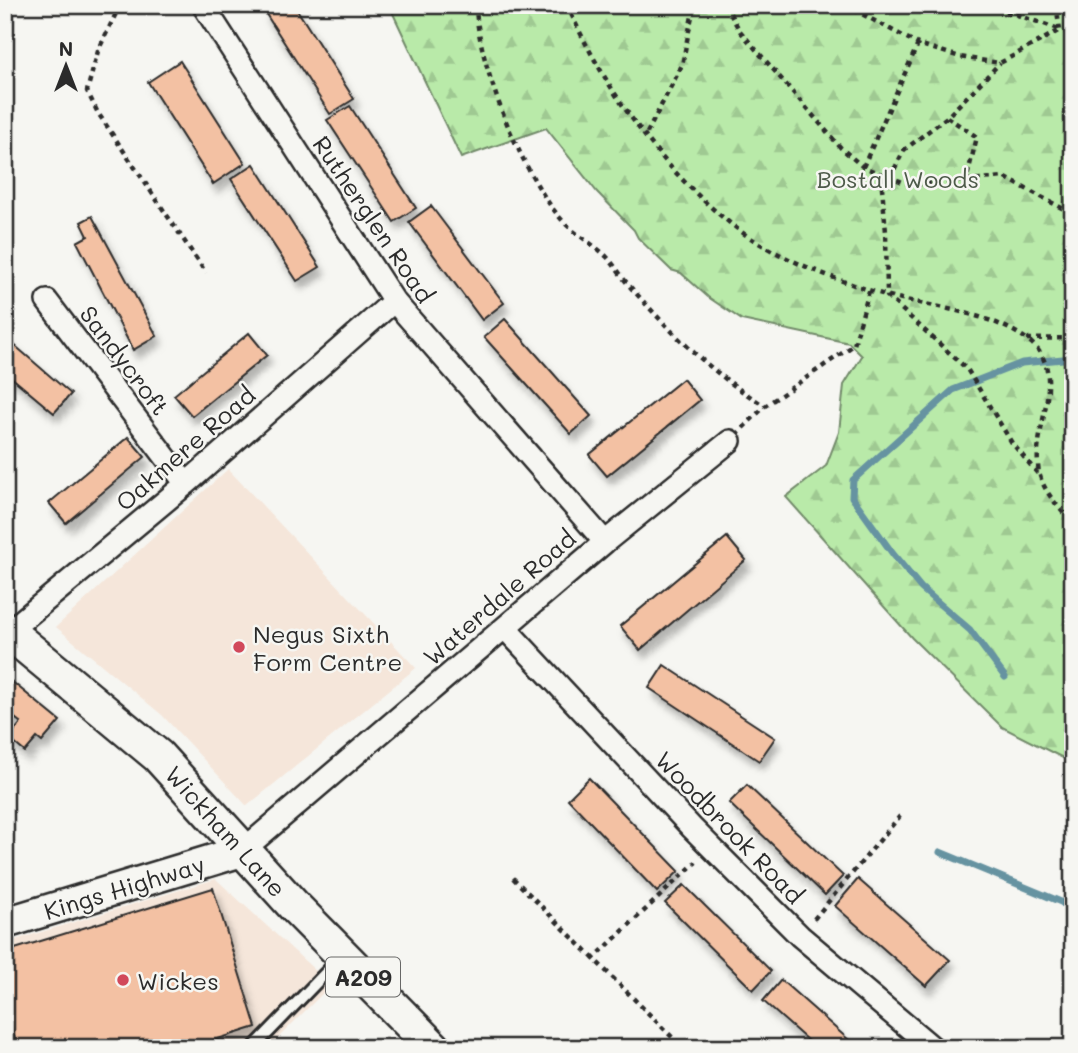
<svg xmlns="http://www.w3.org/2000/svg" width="1078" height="1053" viewBox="0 0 1078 1053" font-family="Mali,sans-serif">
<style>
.built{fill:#f5e6da}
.forest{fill:url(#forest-firs);stroke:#728a6a;stroke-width:2}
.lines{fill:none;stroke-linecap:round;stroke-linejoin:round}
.stream{stroke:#6693a1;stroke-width:7}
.building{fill:#f3c1a3;stroke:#2b2b2b;stroke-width:2;filter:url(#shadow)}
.lane-casing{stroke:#2b2b2b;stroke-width:16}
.street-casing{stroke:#2b2b2b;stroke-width:26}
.secondary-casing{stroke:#2b2b2b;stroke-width:35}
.primary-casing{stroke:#2b2b2b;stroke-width:38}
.path{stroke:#2b2b2b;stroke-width:4.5;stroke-dasharray:5 5;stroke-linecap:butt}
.lane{stroke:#f6f6f2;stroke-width:10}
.street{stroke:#f6f6f2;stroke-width:21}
.secondary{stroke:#f6f6f2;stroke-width:30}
.primary{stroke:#f6f6f2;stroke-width:33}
.poi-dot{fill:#d1495b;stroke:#f6f6f2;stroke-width:2.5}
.labels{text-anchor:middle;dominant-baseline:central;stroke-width:5;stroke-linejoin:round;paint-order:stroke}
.shield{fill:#f6f6f2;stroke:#686867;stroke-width:2}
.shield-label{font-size:23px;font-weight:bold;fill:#2b2b2b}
.park-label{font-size:24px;fill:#4e5b4a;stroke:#f6f6f2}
.street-label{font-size:24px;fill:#2b2b2b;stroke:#f6f6f2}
.poi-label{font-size:24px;fill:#2b2b2b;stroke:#f6f6f2;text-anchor:start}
</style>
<defs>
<pattern id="forest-firs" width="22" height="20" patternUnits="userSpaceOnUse" patternTransform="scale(1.75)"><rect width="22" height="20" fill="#b9eaa9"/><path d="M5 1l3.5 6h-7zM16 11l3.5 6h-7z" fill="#9fc992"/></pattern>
<filter id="shadow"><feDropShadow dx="4.5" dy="8" stdDeviation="3.5" flood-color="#0004"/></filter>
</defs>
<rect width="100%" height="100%" fill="#f6f6f2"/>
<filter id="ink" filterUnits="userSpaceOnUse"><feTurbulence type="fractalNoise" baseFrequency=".0143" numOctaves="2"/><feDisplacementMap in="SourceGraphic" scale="14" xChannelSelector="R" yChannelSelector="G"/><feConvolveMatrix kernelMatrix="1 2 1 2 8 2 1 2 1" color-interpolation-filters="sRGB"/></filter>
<g filter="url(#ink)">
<path class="built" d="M228 469 416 668 247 806 162 715 56 627Z
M216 879 331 985 268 1048H5V943Z"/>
<path class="forest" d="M389 5H1073V763L1002 727 912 638 786 497 826 466 839 432 844 385 862 356 849 343 742 320 708 297 681 273 671 270 638 238 634 230 597 192 546 128 461 158Z"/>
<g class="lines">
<path class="stream" d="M1005 677 970 630 921 588 893 554 852 497 853 480 953 390 1022 363 1073 358
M940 852 1061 902 1073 911"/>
</g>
<path class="building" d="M274 5H294L354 99 330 114 264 11Z
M180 61 245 163 213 184 148 82Z
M350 106 416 208 394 222 327 120Z
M254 164 320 267 297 281 231 179Z
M431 206 504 303 482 320 409 222Z
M92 216 157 336 133 350 77 242 88 236 81 222Z
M505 319 591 416 571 434 484 337Z
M249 333 267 355 192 416 174 395Z
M5 337 71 394 54 413 5 372Z
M683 379 700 400 607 476 589 455Z
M128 437 145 457 66 523 49 503Z
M727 537 746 560 640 650 620 626Z
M664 665 775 738 759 761 649 688Z
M5 676 60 721 42 742 37 738 25 752 8 738 21 723 11 715 5 722Z
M589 778 679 871 657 892 568 799Z
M747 785 843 876 825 895 729 803Z
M858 879 950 960 926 986 835 906Z
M684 885 771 971 753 990 665 903Z
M213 888 256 1027 189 1048H18L5 1007V952Z
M781 980 858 1048H816L763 1001Z"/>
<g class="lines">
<defs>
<path id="lane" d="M253 1048 341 957"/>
<path id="street" d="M203 5 394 301 605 542
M47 301 186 484
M505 628 692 828 800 936 933 1048
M8 632 186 484 394 301
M242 851 605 542 730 441"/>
<path id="secondary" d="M5 923 242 851"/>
<path id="primary" d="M5 629 158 756 294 906 434 1048"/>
</defs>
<use href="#lane" class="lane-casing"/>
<use href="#street" class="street-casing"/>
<use href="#secondary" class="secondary-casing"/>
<use href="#primary" class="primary-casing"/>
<path class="path" d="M120 5 98 51 87 91 98 113 206 273
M476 5C477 64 523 176 562 220 575 235 594 244 607 257 617 268 624 281 634 291 674 336 714 375 765 406
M567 5C605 89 661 170 735 227 771 255 826 276 869 290 919 307 981 308 1025 338 1073 371 1030 427 1039 472 1043 492 1061 509 1073 525
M725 5 740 31 841 148 863 167 911 185 1004 177 1073 214
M845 5 918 44
M987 5 1059 29
M1056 5 1060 30 1073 35
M947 117 977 137 966 181
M647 133 682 65 693 11 708 5
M863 167 918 44 960 57 1000 63 1060 30
M881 176 886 232 887 296 967 369 1012 443 1038 474
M890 178 904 150 947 117 1000 63
M1027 339 1073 338
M743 428 765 406 854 345 869 291
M513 878 683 1048
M814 919 900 816
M592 960 696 862"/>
<use href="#lane" class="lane"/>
<use href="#street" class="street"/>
<use href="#secondary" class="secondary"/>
<use href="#primary" class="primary"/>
</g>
</g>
<g class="poi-dot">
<circle cx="239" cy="647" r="7"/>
<circle cx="123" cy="980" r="7"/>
</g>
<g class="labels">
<rect class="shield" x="326" y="957.5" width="74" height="39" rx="5"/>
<g class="shield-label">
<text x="363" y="977">A209</text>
</g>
<g class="park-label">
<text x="898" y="178">Bostall Woods</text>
</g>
<g class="street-label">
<text transform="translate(374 219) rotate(56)">Rutherglen Road</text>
<text transform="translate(125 360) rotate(53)">Sandycroft</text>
<text transform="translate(185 448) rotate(-41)">Oakmere Road</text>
<text transform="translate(499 597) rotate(-41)">Waterdale Road</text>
<text transform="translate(730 827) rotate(46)">Woodbrook Road</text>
<text transform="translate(226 831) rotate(48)">Wickham Lane</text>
<text transform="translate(124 887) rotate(-17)">Kings Highway</text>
</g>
<g class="poi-label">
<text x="253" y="633">Negus Sixth<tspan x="253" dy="28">Form Centre</tspan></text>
<text x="137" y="980">Wickes</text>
</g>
</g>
<rect width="1078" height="1053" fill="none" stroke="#f6f6f2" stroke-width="28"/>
<rect x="14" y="14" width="1050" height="1025" fill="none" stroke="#2b2b2b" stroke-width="2.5" filter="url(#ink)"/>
<g transform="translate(66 66)" stroke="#f6f6f2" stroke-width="5" paint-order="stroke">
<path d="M0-5L12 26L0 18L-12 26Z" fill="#2b2b2b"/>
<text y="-10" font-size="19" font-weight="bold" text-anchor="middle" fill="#2b2b2b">N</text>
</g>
</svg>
